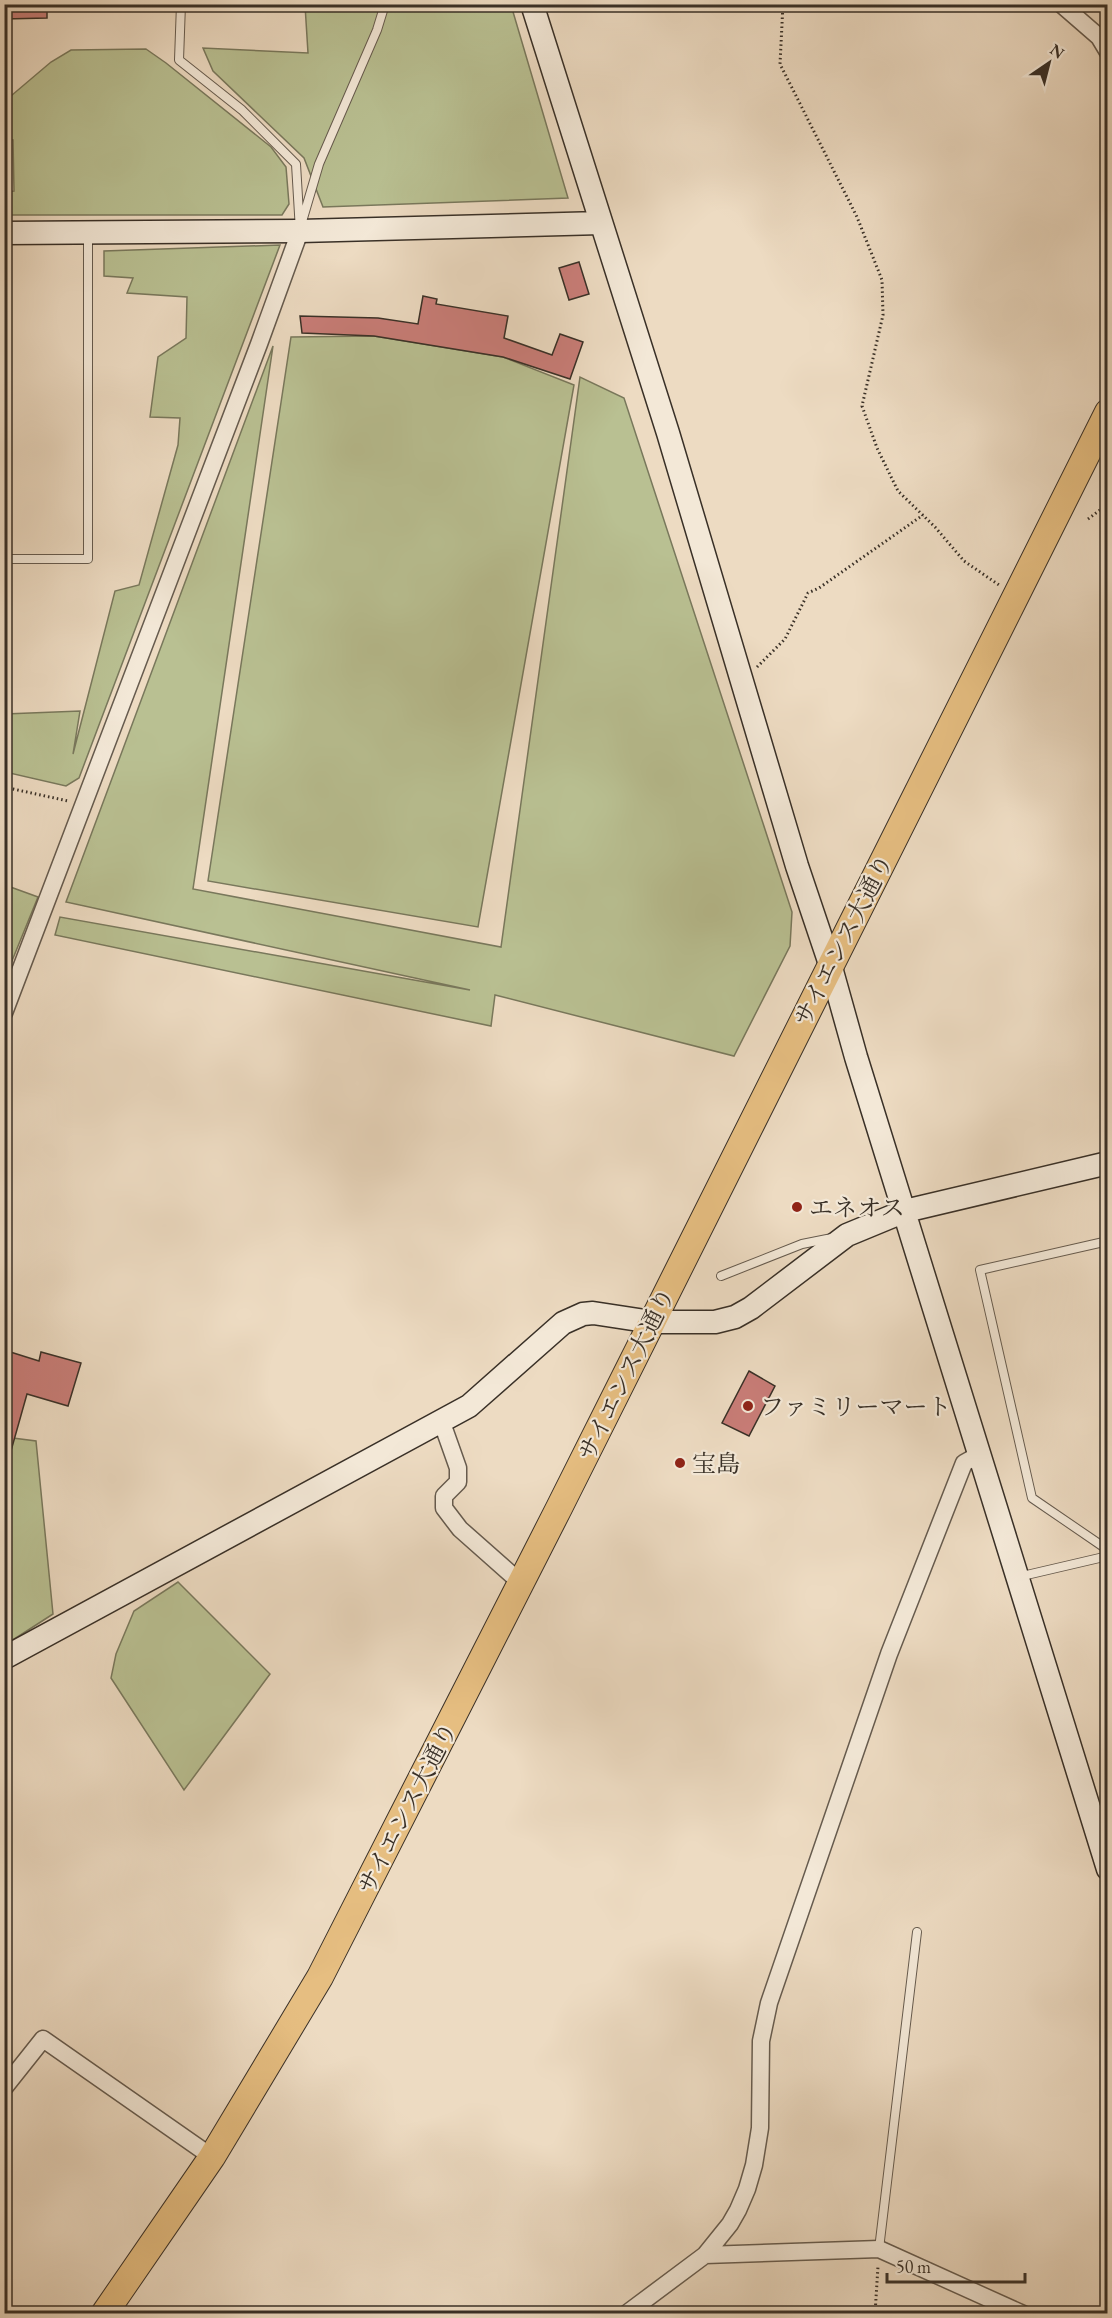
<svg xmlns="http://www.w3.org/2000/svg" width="1112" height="2318" viewBox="0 0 1112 2318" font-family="'EB Garamond','Noto Serif JP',serif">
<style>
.green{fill:#b9c092;stroke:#79785c;stroke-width:1.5}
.building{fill:#c97d78;stroke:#393027;stroke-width:1.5}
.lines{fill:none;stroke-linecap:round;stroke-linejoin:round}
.lane-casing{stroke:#665b4e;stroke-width:10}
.street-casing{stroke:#665b4e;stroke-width:19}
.secondary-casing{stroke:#393027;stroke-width:25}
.primary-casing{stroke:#393027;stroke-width:28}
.path{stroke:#393027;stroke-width:3;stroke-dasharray:1.5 3;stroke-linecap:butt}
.lane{stroke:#f3e8d7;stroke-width:8}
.street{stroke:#f3e8d7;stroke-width:16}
.secondary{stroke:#f3e8d7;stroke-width:22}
.primary{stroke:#e6be81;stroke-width:26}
.poi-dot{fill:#8f2418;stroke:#f3e8d7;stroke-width:2}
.labels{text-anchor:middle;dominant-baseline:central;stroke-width:4.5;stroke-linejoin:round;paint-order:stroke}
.street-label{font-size:24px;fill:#393027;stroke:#f3e8d7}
.poi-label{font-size:24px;fill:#393027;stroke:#f3e8d7;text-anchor:start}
</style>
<rect width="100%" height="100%" fill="#eddbc2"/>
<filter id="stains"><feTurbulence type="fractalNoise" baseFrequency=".00333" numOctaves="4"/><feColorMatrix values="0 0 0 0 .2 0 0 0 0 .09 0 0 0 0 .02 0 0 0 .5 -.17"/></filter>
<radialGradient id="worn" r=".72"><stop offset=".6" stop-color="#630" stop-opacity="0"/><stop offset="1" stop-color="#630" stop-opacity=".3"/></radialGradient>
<path class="green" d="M305 5H511L568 198 323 207 304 158 213 71 203 48 308 53Z
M146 49 166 63 271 147 286 167 289 204 282 215H5V192L14 191 13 140 5 139V101L51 62 71 50Z
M280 245 79 778 66 786 5 772V714L80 711 73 754 115 591 139 585 178 445 180 418 150 417 158 357 186 338 187 297 127 293 133 278 104 276V251Z
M374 336 503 357 574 385 478 927 208 881 291 337Z
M273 346 193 889 501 947 580 377 624 398 792 912 790 946 734 1056 495 995 491 1026 55 935 60 917 470 990 66 902Z
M5 885 38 897 5 978 4 885Z
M5 1437 36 1441 53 1614 5 1645Z
M178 1582 270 1674 184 1790 111 1678 116 1654 134 1611Z"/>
<path class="building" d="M4 4H47V18L4 19Z
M579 262 589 294 569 300 559 268Z
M423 296 437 299 436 304 508 316 504 338 552 355 560 334 583 342 570 379 503 357 374 336 302 333 300 316 378 318 418 324Z
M4 1350 39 1361 41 1352 81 1363 68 1406 27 1394 9 1458 4 1457Z
M749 1371 775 1386 749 1436 722 1423Z"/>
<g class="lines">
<defs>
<path id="lane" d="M181 4 179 60 242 110 296 164 300 231
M301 225 319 164 377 30 385 4
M4 559H88V232
M1108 1241 980 1270 1032 1498 1108 1550
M721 1276 802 1244 832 1238
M1018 1577 1108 1556
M879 2249 917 1932"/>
<path id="street" d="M1061 4 1099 37 1108 52
M4 1013 259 344 300 231
M441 1420 458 1468V1482L444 1496V1508L460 1529 521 1583
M4 2088 43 2039 212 2157
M705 2255 879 2249 1023 2314
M626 2314 705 2255 730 2224 738 2210 747 2189 754 2165 760 2128 761 2041 769 2003 889 1654 964 1463 980 1454"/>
<path id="secondary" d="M532 4 668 433 797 866 830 964 856 1057 1108 1869
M4 233 300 231 601 223
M4 1658 469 1406 563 1323 583 1314 593 1313 652 1322H715L735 1317 751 1308 847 1235 905 1211 1108 1163"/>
<path id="primary" d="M104 2314 212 2157 320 1977 559 1508 1108 412"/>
</defs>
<use href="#lane" class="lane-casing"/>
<use href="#street" class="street-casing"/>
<use href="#secondary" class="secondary-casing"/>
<use href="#primary" class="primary-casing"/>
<path class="path" d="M783 4 780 64 857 217 882 280 883 315 862 406 877 448 898 491 935 527 964 561 999 585
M1088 519 1108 504
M757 667 785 639 808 593 819 588 923 515
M4 787 68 801
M875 2314 878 2266"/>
<use href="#lane" class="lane"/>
<use href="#street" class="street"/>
<use href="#secondary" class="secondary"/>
<use href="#primary" class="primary"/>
</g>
<g class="poi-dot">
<circle cx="797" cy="1207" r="6"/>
<circle cx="748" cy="1406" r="6"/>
<circle cx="680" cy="1463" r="6"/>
</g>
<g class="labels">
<g class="street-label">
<text transform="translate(843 940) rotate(-63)">サイエンス大通り</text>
<text transform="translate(626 1374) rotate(-64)">サイエンス大通り</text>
<text transform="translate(407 1808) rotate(-63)">サイエンス大通り</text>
</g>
<g class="poi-label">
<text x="809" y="1207">エネオス</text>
<text x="760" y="1406">ファミリーマート</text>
<text x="692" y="1463">宝島</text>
</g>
</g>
<rect width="1112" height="2318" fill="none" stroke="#eddbc2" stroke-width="24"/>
<rect x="6" y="6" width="1100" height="2306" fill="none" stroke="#393027" stroke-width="3"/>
<rect x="12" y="12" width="1088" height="2294" fill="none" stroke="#393027" stroke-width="1.5"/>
<g transform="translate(1049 63) rotate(35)" stroke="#f3e8d7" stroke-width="4.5" paint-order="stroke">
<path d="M0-4.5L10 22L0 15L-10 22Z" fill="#393027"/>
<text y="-9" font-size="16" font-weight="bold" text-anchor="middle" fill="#393027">N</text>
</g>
<path d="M887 2273v9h138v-9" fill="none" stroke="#393027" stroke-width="3"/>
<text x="896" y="2273" font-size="18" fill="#393027" stroke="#f3e8d7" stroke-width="4.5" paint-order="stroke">50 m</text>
<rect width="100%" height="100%" filter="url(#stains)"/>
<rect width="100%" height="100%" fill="url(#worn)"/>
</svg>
